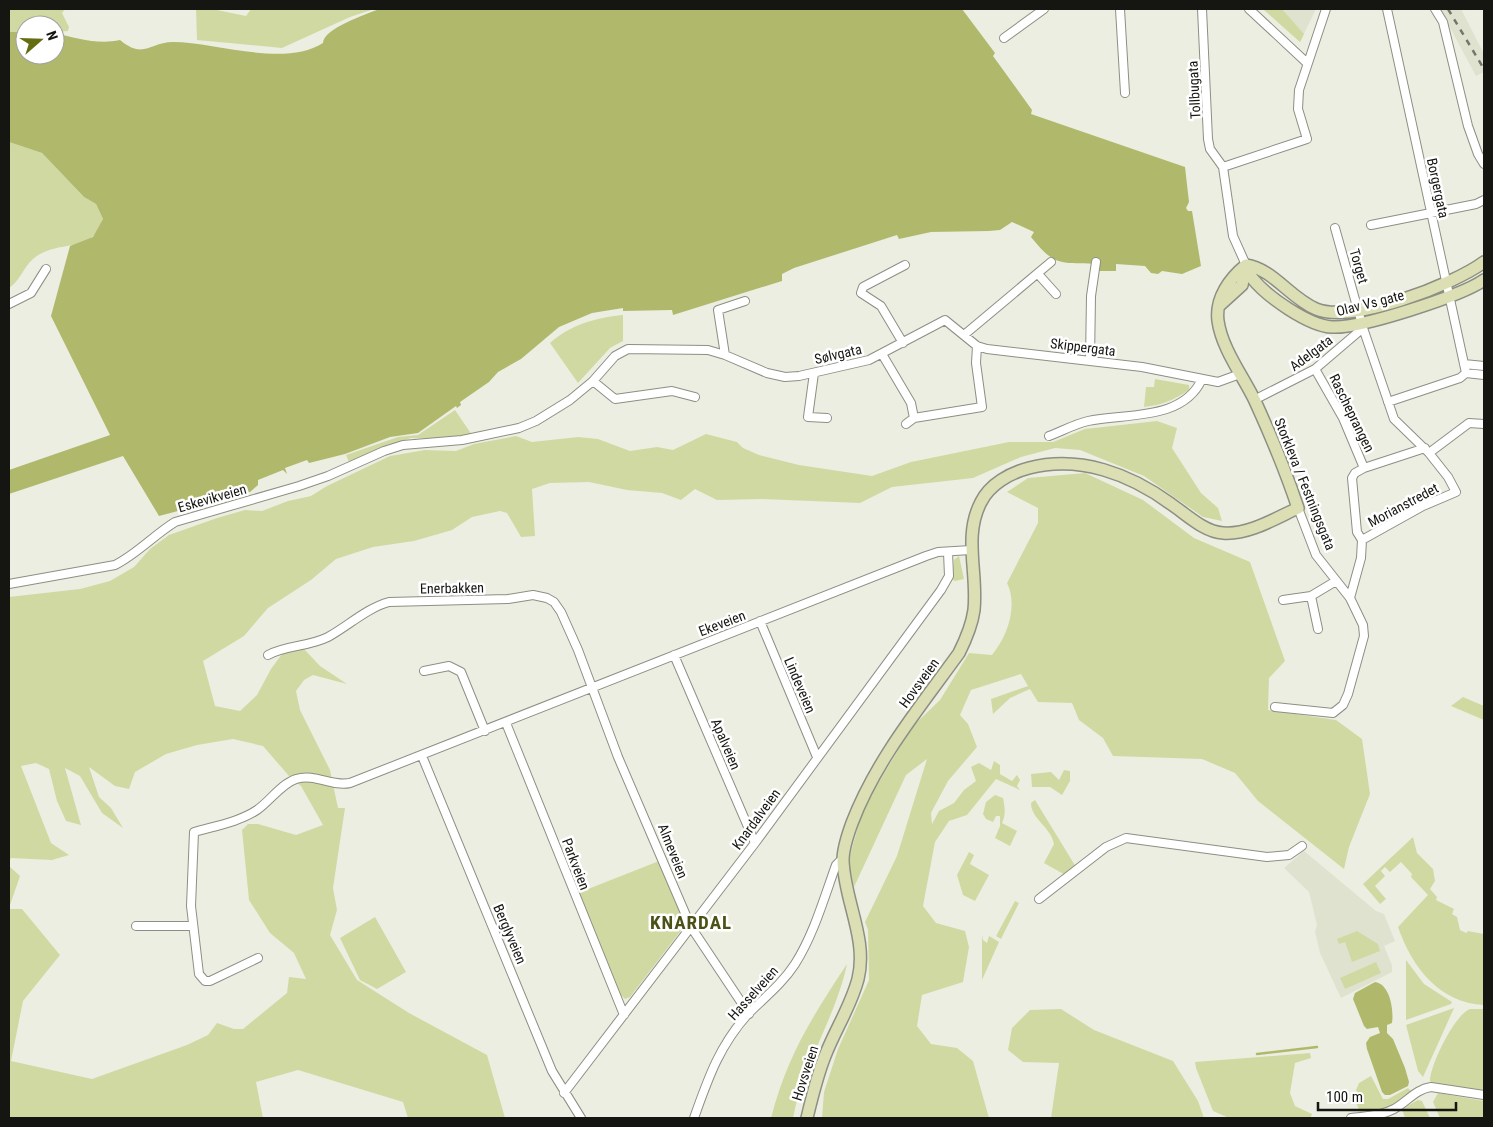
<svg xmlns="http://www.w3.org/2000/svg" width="1493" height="1127" viewBox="0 0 1493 1127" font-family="'Roboto Condensed',sans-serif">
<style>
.built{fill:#dfe2cf}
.green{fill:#d1d9a2}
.water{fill:#b0b96b}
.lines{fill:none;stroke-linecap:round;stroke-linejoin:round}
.stream{stroke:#b0b96b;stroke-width:2.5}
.street-casing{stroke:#8d8f84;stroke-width:10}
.secondary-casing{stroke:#8d8f84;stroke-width:14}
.street{stroke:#fff;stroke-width:8}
.secondary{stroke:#dcdfb3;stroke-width:11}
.rail{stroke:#74756d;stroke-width:2.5;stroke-dasharray:6 6;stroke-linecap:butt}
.labels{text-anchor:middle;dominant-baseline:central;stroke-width:5;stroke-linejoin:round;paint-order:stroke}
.street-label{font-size:14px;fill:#151511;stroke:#fff}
.district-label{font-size:19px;font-weight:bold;letter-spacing:1px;fill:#4c5217;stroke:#fff}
</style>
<rect width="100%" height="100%" fill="#eceee2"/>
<path class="built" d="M1263 9H1316L1300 42Z
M1440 9H1461L1484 54V72L1476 76Z
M1304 851 1376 911 1384 914 1395 941 1384 946 1392 965V972L1341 998 1320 953 1315 932 1317 925 1309 892 1284 868Z"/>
<path class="green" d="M9 9H65L62 13 69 27 68 31 55 32V25H25V32H9Z
M196 9H212L246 16 251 9H374L350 17 282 48 197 40Z
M1263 9H1282L1304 34 1300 42Z
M9 142 42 153 84 197 96 204 103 219C100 225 97 234 91 238 78 249 51 243 33 259 23 268 20 281 9 288Z
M623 315V341L610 348 578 383 550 343C572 324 595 318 623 315Z
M1155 379 1189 385V390C1174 400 1162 405 1144 407L1146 387H1154Z
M455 410 472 435 443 439 411 438 380 448 349 462 346 455 398 437 418 435Z
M1157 421 1177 428 1172 448 1201 493 1218 508 1222 521 1203 517 1144 476 1080 450 1055 448 1021 457 973 478 892 487 860 503 762 499 717 500 695 489 681 500 662 493 627 490 589 482 550 483 532 489 535 536 521 537 507 513 500 511 472 517 452 530 414 541 373 547 336 559 311 580 268 608 244 636 203 661 215 706 240 711 257 695 271 669 282 654 304 649 320 666 347 684 313 675 304 680 296 691 300 710 330 770 338 808H345L333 888 337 910 330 935 357 980 409 1013 487 1055 505 1118H408L403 1102 298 1070 256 1082 263 1118H9V909H22L60 955 23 1001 11 1061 92 1079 187 1045 208 1035 217 1023 234 1029H243L287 993 289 977 306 979 294 953 270 933 249 900 242 830 248 824H258L296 835 323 825 301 786 289 776 263 746 233 739 197 745 166 754 135 772 129 789 115 786 89 767 99 797 111 808 123 828 102 813 80 776 65 768 81 825 66 821 57 801 49 769 36 763 21 766 51 843 69 855 52 860 11 858 9 862V597L80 589 110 581 134 567 150 549 169 535 217 518 245 510 262 511 288 501 311 496 327 486 390 456 425 450 456 451 474 444 516 436 532 442 578 437 598 439 630 451 657 447 673 450 706 434 737 442 743 448 759 455 799 465 872 476 911 462 1009 442H1053L1085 429Z
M1085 473 1143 500 1194 538 1250 562 1285 661 1269 678 1268 710 1336 720 1362 739 1370 794 1349 847 1344 869 1258 801 1235 773 1202 759 1113 756 1103 738 1079 720 1072 703 1038 702 1030 689 1010 698 993 714 991 699 1028 686 1021 674 971 690 960 715 968 724 977 747 948 781 931 813 932 824 939 811 954 803 964 790 976 781 971 767 979 763 991 770 994 761 1000 765V774L1012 781 1017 775 1020 780 1017 786 1020 790 996 779 967 815 949 821 935 842 923 906 936 923 965 931 969 947 963 982 922 995 917 1026 931 1044 957 1048 973 1061 989 1118H822L824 1092 838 1049 869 980 868 930 865 922 897 856 927 759 906 775 854 887 848 862 864 806 913 726 940 700 969 653 992 655C1008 636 1018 605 1007 583L1038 523V508L1007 492 1028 478Z
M959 556 964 579 955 581 953 580 954 560Z
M1463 697 1484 706V720L1451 706Z
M1064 770 1070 771V781L1062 795 1050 787H1032L1031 774 1051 772 1059 780Z
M995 795 1003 798C1005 808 1006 814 1002 823L1017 831 1010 846 995 838 1000 826V816H996L993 822 986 819 983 814 986 802Z
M1035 800 1076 867 1067 876 1044 863 1054 844C1051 827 1031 819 1031 803Z
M1413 837 1417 853 1433 869 1435 881 1430 889 1437 897 1436 900 1454 909 1452 914 1457 917 1460 930 1466 933 1468 931 1484 934V1005C1439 1003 1412 967 1398 927L1428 895 1411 877 1412 874 1401 862 1390 872 1385 867 1381 871 1385 876 1375 886 1386 899 1380 904 1363 884Z
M969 852 974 855 970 864 989 875 975 901 963 895 957 875Z
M659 861 686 924 630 997 625 999 618 992 578 893Z
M9 866 20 876 9 908Z
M1015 901 1019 903 1001 939 996 936Z
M375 917 406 972 377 989 360 980 340 938Z
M1357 931 1378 944 1380 951 1352 962 1345 942 1339 944 1337 939Z
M982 935 983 940 987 943 989 936 999 942 982 980Z
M1406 960 1424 984 1452 1002 1451 1004 1406 1020Z
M1376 962 1381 973 1345 989 1340 978Z
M847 964C836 1017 803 1064 793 1118H771C787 1056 812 1017 847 964Z
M1454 1008 1423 1077 1418 1071 1406 1025Z
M1061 1009 1094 1030 1173 1061 1198 1101 1204 1118H1051L1059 1063 1023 1062 1008 1050 1012 1028 1030 1010Z
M1470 1009H1484V1092L1433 1084 1430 1081C1430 1065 1455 1014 1470 1009Z
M1310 1053 1311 1058 1295 1063 1290 1093 1295 1106 1312 1114 1311 1117 1229 1118 1213 1111 1196 1068 1195 1062Z
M1371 1076 1383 1099H1388L1408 1088 1411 1091C1397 1102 1379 1117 1360 1112L1353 1095 1358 1093 1356 1090 1359 1083Z
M1438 1093 1484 1101V1118H1440L1433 1102Z
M1418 1100 1422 1101 1430 1118H1405L1402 1109Z"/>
<path class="water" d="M379 9H962L995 53 993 56 1032 110 1031 114 1185 167 1189 202 1186 208 1188 211H1192L1201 266 1182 274 1162 271 1158 274 1151 273 1145 266 1116 264V271H1099L1098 264C1060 262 1056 268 1031 237L1034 232 1012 222 1000 230 989 231 931 232 899 239 897 235 794 268 782 274V281L673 315 672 310 623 311V308L592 313 559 327 521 359 498 372 489 382 460 402 461 405 457 408 456 406 418 433 390 437 345 454 309 463 307 460 285 468 287 474 283 470 258 480V485L250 492 159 516 123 456 9 494V470L110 435 51 316 70 246 93 237 103 219 96 204 84 197 42 153 9 142V32H25V55H55V33C76 38 98 45 120 40 144 60 150 42 173 42 216 42 284 68 323 43 324 28 365 15 379 9Z
M1375 982C1390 984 1394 1010 1392 1023L1387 1025V1033L1393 1039 1405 1068 1409 1082 1408 1086 1390 1095H1385L1382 1092 1367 1049 1366 1043 1370 1037 1380 1033 1378 1027 1367 1029 1364 1026 1353 999 1355 993Z"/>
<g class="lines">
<path class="stream" d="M1257 1054 1317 1047"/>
<defs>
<path id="street" d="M1120 9 1125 93
M1202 9 1208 139 1210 149 1223 167
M1249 9 1306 62
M1387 9 1466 373
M1435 9 1443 22 1468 126 1478 154 1484 164
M1004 38 1044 9
M1223 167 1307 139 1298 109 1299 90 1326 9
M1223 167 1233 236 1246 265
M1371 225 1476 204 1484 200
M1038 274 1056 294
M9 304 31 293 46 269
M964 335 1051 262
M903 343 881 306 861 293 863 287 905 265
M882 354 911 403 914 418
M725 355 718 310 745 301
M1090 360 1091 296 1096 262
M1464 364 1484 366
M1315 369 1343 418 1364 468
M814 373 808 417 827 418
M1466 373 1484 375
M593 381 615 399 672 391 695 397
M1254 400 1315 369 1363 328 1335 228
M1388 402 1460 378 1466 373
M906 424 914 418 982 407 976 363 977 346
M1049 436C1062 431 1075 424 1088 421 1126 413 1183 421 1202 379
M1429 453 1469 423 1484 424
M1362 540 1423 506 1456 492 1448 477 1429 453 1394 419 1363 328
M9 584 115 565C137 554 154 535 175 522L299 486 328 476 384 451 403 445 462 440 519 428 536 421 570 400 593 381 615 356 628 349 708 350 725 355 767 373 785 377 799 376 869 360 945 320 977 346 987 349 1142 367 1218 382 1240 374
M1311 596 1318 629
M1350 598 1361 558 1362 540 1357 532 1352 478 1355 473 1364 468 1425 448
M1283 600 1311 596 1336 581
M760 621 817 757
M268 655C286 645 308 647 328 637 348 626 367 608 389 602L508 599 533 595 547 598 554 602 561 612 578 650 618 757 691 927 749 1014
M674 655 755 843
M424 671 449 666 461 672 485 731
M1275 707 1333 713 1343 705 1348 694 1364 636 1363 625 1350 598 1316 555 1298 508
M506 723 624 1015
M422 756 552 1071 581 1118
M1039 899 1106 847 1126 838 1267 857 1289 855 1302 846
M136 926H192
M258 958 210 981H205L199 974 191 906 194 832C215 826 239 822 257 810 270 801 281 784 296 779 315 773 332 787 350 783L926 556 938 552 971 550
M564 1093 755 843 941 590 949 576 948 552
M694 1118C708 1079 719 1046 748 1014 765 997 782 984 795 964 814 934 824 898 836 865L843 858
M1351 1118C1366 1116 1381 1116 1394 1109 1407 1102 1416 1089 1431 1087L1484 1095"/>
<path id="secondary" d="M1246 265C1248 269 1249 275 1252 278 1267 297 1309 326 1332 327 1359 329 1461 296 1484 280
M1246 265C1273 269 1290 298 1316 309 1352 324 1453 285 1484 262
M1220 305 1242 285 1246 266
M807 1118C812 1097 817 1076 825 1056 835 1030 851 1006 858 979 868 939 844 900 843 860 843 848 848 834 852 823 876 760 920 707 959 653 966 639 972 625 974 610 978 573 963 536 981 502 990 484 1010 473 1029 468 1080 455 1130 474 1171 504 1186 514 1204 532 1223 533 1249 535 1276 518 1298 508 1286 472 1271 436 1255 401 1243 376 1222 349 1218 321 1215 298 1230 278 1246 265"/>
</defs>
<use href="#street" class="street-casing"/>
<use href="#secondary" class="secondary-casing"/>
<use href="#street" class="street"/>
<use href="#secondary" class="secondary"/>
<path class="rail" d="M1448 9 1484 69"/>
</g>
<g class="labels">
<g class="street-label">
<text transform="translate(1194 90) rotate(-93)">Tollbugata</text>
<text transform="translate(1438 188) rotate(78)">Borgergata</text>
<text transform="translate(1359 266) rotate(74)">Torget</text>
<text transform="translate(1370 303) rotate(-14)">Olav Vs gate</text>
<text transform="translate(1083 347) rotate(7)">Skippergata</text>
<text transform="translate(1311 353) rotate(-37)">Adelgata</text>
<text transform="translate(838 354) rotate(-13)">Sølvgata</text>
<text transform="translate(1352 413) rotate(64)">Rascheprangen</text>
<text transform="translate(1305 484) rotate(68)">Storkleva / Festningsgata</text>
<text transform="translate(212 498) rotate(-16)">Eskevikveien</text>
<text transform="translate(1403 505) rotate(-28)">Morianstredet</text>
<text transform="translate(452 588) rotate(-1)">Enerbakken</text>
<text transform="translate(722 623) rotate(-21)">Ekeveien</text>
<text transform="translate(919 683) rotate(-54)">Hovsveien</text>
<text transform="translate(800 685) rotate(67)">Lindeveien</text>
<text transform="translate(726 744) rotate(67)">Apalveien</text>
<text transform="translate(756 819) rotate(-54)">Knardalveien</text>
<text transform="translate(673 851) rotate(68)">Almeveien</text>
<text transform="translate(576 864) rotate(69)">Parkveien</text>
<text transform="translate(510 934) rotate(67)">Berglyveien</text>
<text transform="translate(753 993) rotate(-48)">Hasselveien</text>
<text transform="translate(805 1073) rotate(-72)">Hovsveien</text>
</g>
<g class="district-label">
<text x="691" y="922">KNARDAL</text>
</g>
</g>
<rect width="1493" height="1127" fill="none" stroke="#151511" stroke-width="20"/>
<g transform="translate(40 40) rotate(70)"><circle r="24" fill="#ffffff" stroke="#a1a1a0"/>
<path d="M0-4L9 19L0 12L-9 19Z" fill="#656d12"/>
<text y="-8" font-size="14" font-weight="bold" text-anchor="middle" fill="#151511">N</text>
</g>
<path d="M1318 1102v8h138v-8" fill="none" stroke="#151511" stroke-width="2.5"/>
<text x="1326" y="1102" font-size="15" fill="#151511" stroke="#ffffff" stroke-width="4" paint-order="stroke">100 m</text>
</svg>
